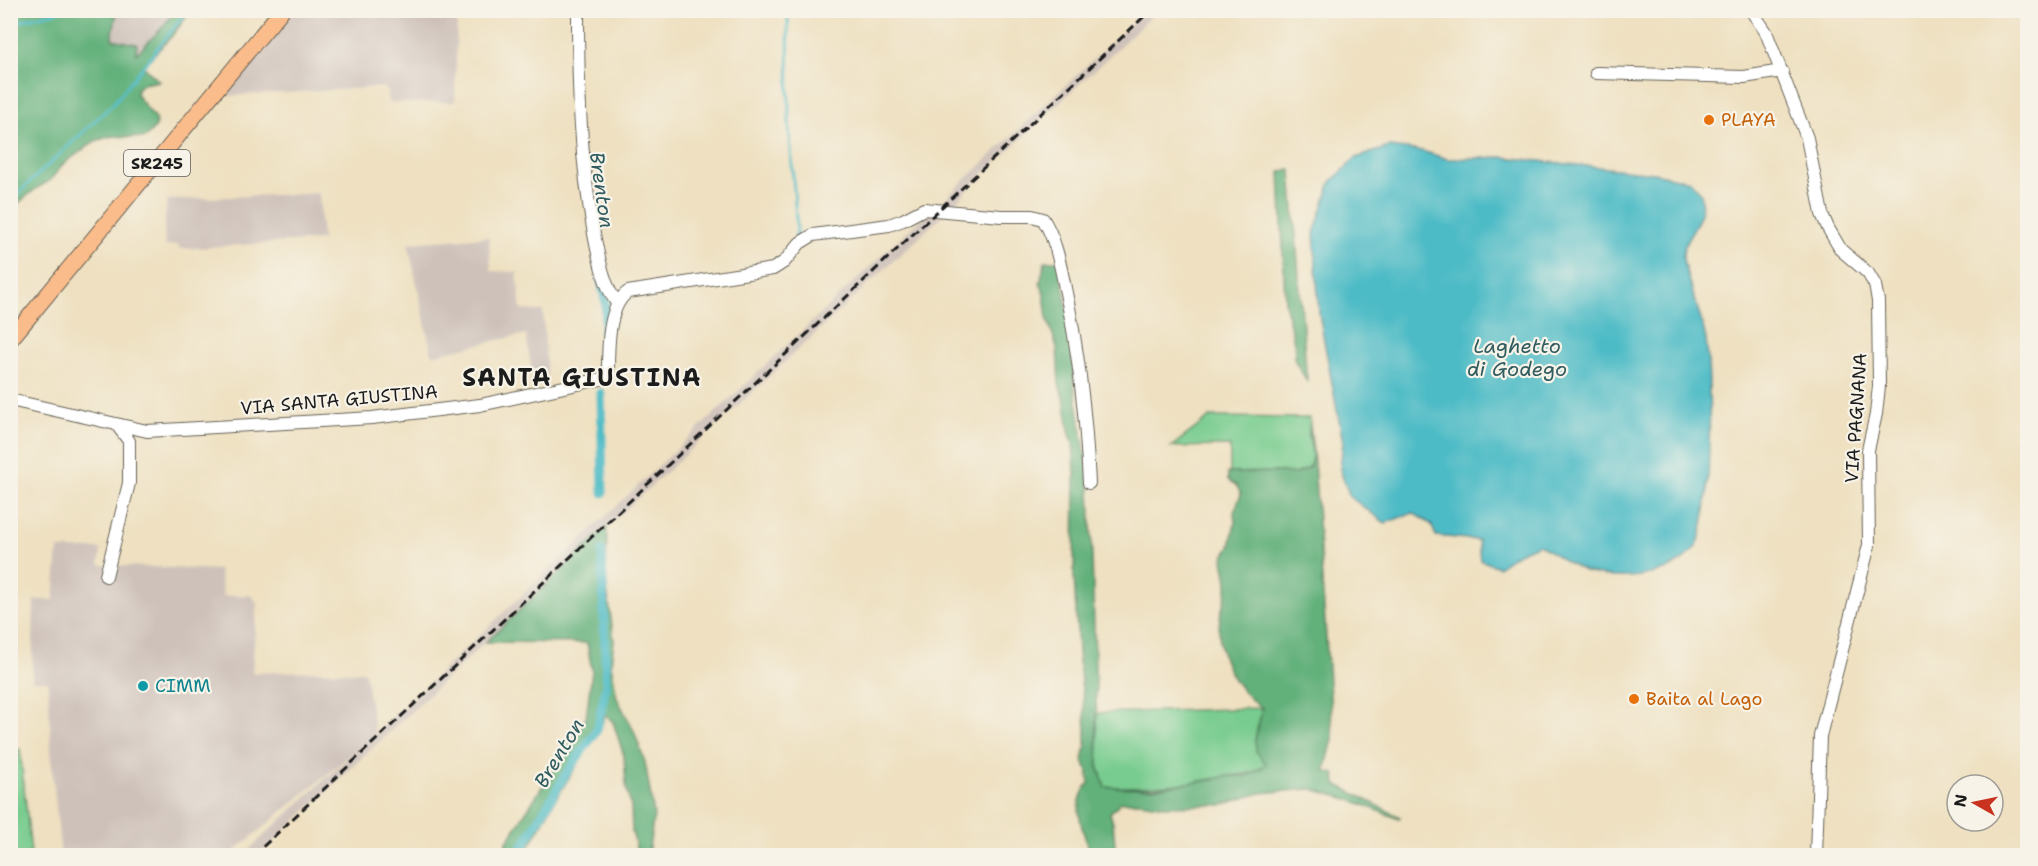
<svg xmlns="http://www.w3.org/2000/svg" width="2038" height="866" viewBox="0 0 2038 866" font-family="'Shantell Sans',sans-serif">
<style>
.industrial{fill:#cec1ba}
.green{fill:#78cc8f;stroke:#4a7456;stroke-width:1.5}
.forest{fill:#62b07a;stroke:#3f664b;stroke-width:1.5}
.water{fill:#4dbbc6;stroke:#346c71;stroke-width:1.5}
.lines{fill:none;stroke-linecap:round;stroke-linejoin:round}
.stream{stroke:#4dbbc6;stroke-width:3}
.canal{stroke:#4dbbc6;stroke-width:9}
.minor-casing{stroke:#666155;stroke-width:14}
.major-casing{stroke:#666155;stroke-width:17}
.minor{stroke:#fff;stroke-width:12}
.major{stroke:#fabc8b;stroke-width:15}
.rail{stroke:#1c1c1c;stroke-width:3;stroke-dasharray:9 4.5;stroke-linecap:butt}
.food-dot{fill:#e8710a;stroke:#f7f3e8;stroke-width:2}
.culture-dot{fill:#0f9aa8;stroke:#f7f3e8;stroke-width:2}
.labels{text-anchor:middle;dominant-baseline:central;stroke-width:4.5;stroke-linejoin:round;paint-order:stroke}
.shield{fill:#f7f3e8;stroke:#5e5c59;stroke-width:1.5}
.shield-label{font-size:16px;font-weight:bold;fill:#1c1c1c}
.food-label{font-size:18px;fill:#c56008;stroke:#f7f3e8;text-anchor:start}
.street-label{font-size:18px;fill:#1c1c1c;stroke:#f7f3e8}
.culture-label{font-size:18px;fill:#0d838f;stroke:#f7f3e8;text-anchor:start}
.water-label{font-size:20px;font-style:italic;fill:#305c60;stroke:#f7f3e8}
.district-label{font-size:24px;font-weight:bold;letter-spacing:1.5px;fill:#1c1c1c;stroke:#f7f3e8}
</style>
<rect width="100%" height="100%" fill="#f7f3e8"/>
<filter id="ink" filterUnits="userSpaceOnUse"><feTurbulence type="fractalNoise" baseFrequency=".0167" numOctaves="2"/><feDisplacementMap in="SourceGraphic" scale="12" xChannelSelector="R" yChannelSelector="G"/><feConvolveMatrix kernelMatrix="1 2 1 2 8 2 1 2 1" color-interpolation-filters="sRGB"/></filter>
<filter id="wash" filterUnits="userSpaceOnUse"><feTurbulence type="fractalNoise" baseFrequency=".008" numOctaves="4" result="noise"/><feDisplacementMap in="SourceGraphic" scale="24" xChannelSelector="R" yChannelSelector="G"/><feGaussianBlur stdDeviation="1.35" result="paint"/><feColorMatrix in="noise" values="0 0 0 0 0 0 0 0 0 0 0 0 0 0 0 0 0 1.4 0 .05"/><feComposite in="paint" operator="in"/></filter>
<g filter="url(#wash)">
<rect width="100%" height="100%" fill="#eee0c0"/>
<path class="industrial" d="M117 11H175L161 29 135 55 112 39Z
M294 11H457L455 102 390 103 385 87 226 96Z
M1145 11H1157L975 182 951 208 936 207Z
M319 193 322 240 179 249V245L165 246 164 229 167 200Z
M928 212 944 214 607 527 259 855H243L361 746 230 855H61L52 768 48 681H32L34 600H54L58 549H101L99 565 219 570 223 596 250 595 257 603 252 673 317 671 365 672 375 734Z
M489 237 491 271 517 272 521 310 543 311 547 378 533 381 526 334 432 355 408 243Z"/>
<path class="green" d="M1210 417 1310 418 1309 437 1313 455 1309 468 1296 474 1282 472 1230 473V446L1171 447Z
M1262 708 1255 740 1256 750 1267 764C1252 777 1241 773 1224 777 1184 785 1145 788 1105 787L1098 766 1097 713Z
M20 749 31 853 11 855V750Z"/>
<path class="forest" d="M11 10 117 11 112 39 137 44 136 54 161 29 175 11H191L171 37 143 66 159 81 143 84 138 87 136 94 156 120V127L145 138 112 136 95 141 62 165 51 180 37 188 11 209V150L15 141 10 136Z
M1291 170 1307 382 1294 359 1295 347 1285 303 1280 172Z
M1045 261H1059L1072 335 1074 383 1090 483 1098 766 1105 787 1152 788 1210 780 1226 776H1246L1261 768 1266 764 1256 751 1255 740 1262 708C1232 687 1215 654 1220 617 1222 607 1227 596 1227 586 1227 577 1224 567 1223 558L1230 547 1235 522 1234 512 1241 494 1236 485 1228 480V473L1282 472 1296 474 1309 468 1313 455 1309 437 1310 424 1314 462 1333 739 1325 771 1335 774 1336 784 1400 817 1399 819 1354 801 1312 789 1260 793 1222 805 1166 806 1139 802H1121L1110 813 1113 823 1116 855H1091C1083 831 1070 804 1089 783L1088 772 1083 761 1086 744V728L1078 652 1074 576 1075 471 1073 443 1069 431 1065 404 1059 384 1057 347 1047 318 1044 293 1040 283Z
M607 527 606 580 614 641 611 664 617 698 634 731 645 762 654 815 648 855H636V846L632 832 631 807 626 787 624 756 613 722 606 715 598 732 555 800 525 855H500L508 840 586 718 592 671 587 643 486 642Z"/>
<path class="water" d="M1389 147 1422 151 1448 159 1503 157 1654 173 1690 181 1701 193C1701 200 1703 210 1700 216 1695 230 1682 241 1683 257 1683 263 1686 269 1687 275 1693 296 1702 318 1706 340 1711 373 1713 525 1695 548 1675 575 1631 581 1599 575 1577 571 1557 556 1539 544L1518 553 1498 567 1480 560 1478 540 1436 536 1431 524 1413 513 1385 523 1350 497 1340 470 1343 442 1319 314 1314 233 1331 182 1356 158Z"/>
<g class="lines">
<path class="stream" d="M788 10 789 124 797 230 795 241
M10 26 13 23 63 10
M10 201 113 104 188 10"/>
<path class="canal" d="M601 280 606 305 601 372
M601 393 603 493
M517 856 566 774 597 730 606 686 602 551"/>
</g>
</g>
<g filter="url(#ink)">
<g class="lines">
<defs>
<path id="minor" d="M578 10C578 86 580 160 594 234 598 254 604 287 617 303
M1751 10 1766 32 1807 138 1822 214 1828 228 1841 250 1868 273 1875 285 1878 301 1879 386 1876 414 1868 450 1869 545 1820 736 1816 856
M1596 73 1744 77 1782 71
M10 400 147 431 372 418 480 405 606 378 608 375C608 351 607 306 628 292L773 269 784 262 800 243 813 235 889 225 903 220 924 209 1001 216H1032L1043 219C1056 240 1060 264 1065 288 1079 353 1086 418 1089 483
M106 576 129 483V441L117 425"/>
<path id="major" d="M10 340 282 10"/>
</defs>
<use href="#minor" class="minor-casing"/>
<use href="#major" class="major-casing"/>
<use href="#minor" class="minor"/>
<use href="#major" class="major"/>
<path class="rail" d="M253 856 1151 10"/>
</g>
</g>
<g class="food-dot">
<circle cx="1709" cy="120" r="6"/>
<circle cx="1634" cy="699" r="6"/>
</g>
<circle class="culture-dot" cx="143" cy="686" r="6"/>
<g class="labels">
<rect class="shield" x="124" y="150" width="66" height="26" rx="4.5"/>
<g class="shield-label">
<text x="157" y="163">SR245</text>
</g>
<g class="food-label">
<text x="1721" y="120">PLAYA</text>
<text x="1646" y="699">Baita al Lago</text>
</g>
<g class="street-label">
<text transform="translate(339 400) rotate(-5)">VIA SANTA GIUSTINA</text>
<text transform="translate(1856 418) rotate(-86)">VIA PAGNANA</text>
</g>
<g class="culture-label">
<text x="155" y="686">CIMM</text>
</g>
<g class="water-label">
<text transform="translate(602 190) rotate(82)">Brenton</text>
<text x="1517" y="346">Laghetto<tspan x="1517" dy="23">di Godego</tspan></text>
<text transform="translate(559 753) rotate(-59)">Brenton</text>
</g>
<g class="district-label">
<text x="582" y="378">SANTA GIUSTINA</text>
</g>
</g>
<rect width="2038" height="866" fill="none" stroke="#f7f3e8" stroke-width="36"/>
<g transform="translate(1975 803) rotate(279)"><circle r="28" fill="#f7f3e8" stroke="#9f9d96" stroke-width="1.5"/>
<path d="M0-4.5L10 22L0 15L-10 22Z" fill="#c8321e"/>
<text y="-9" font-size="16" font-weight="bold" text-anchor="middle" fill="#1c1c1c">N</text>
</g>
</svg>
